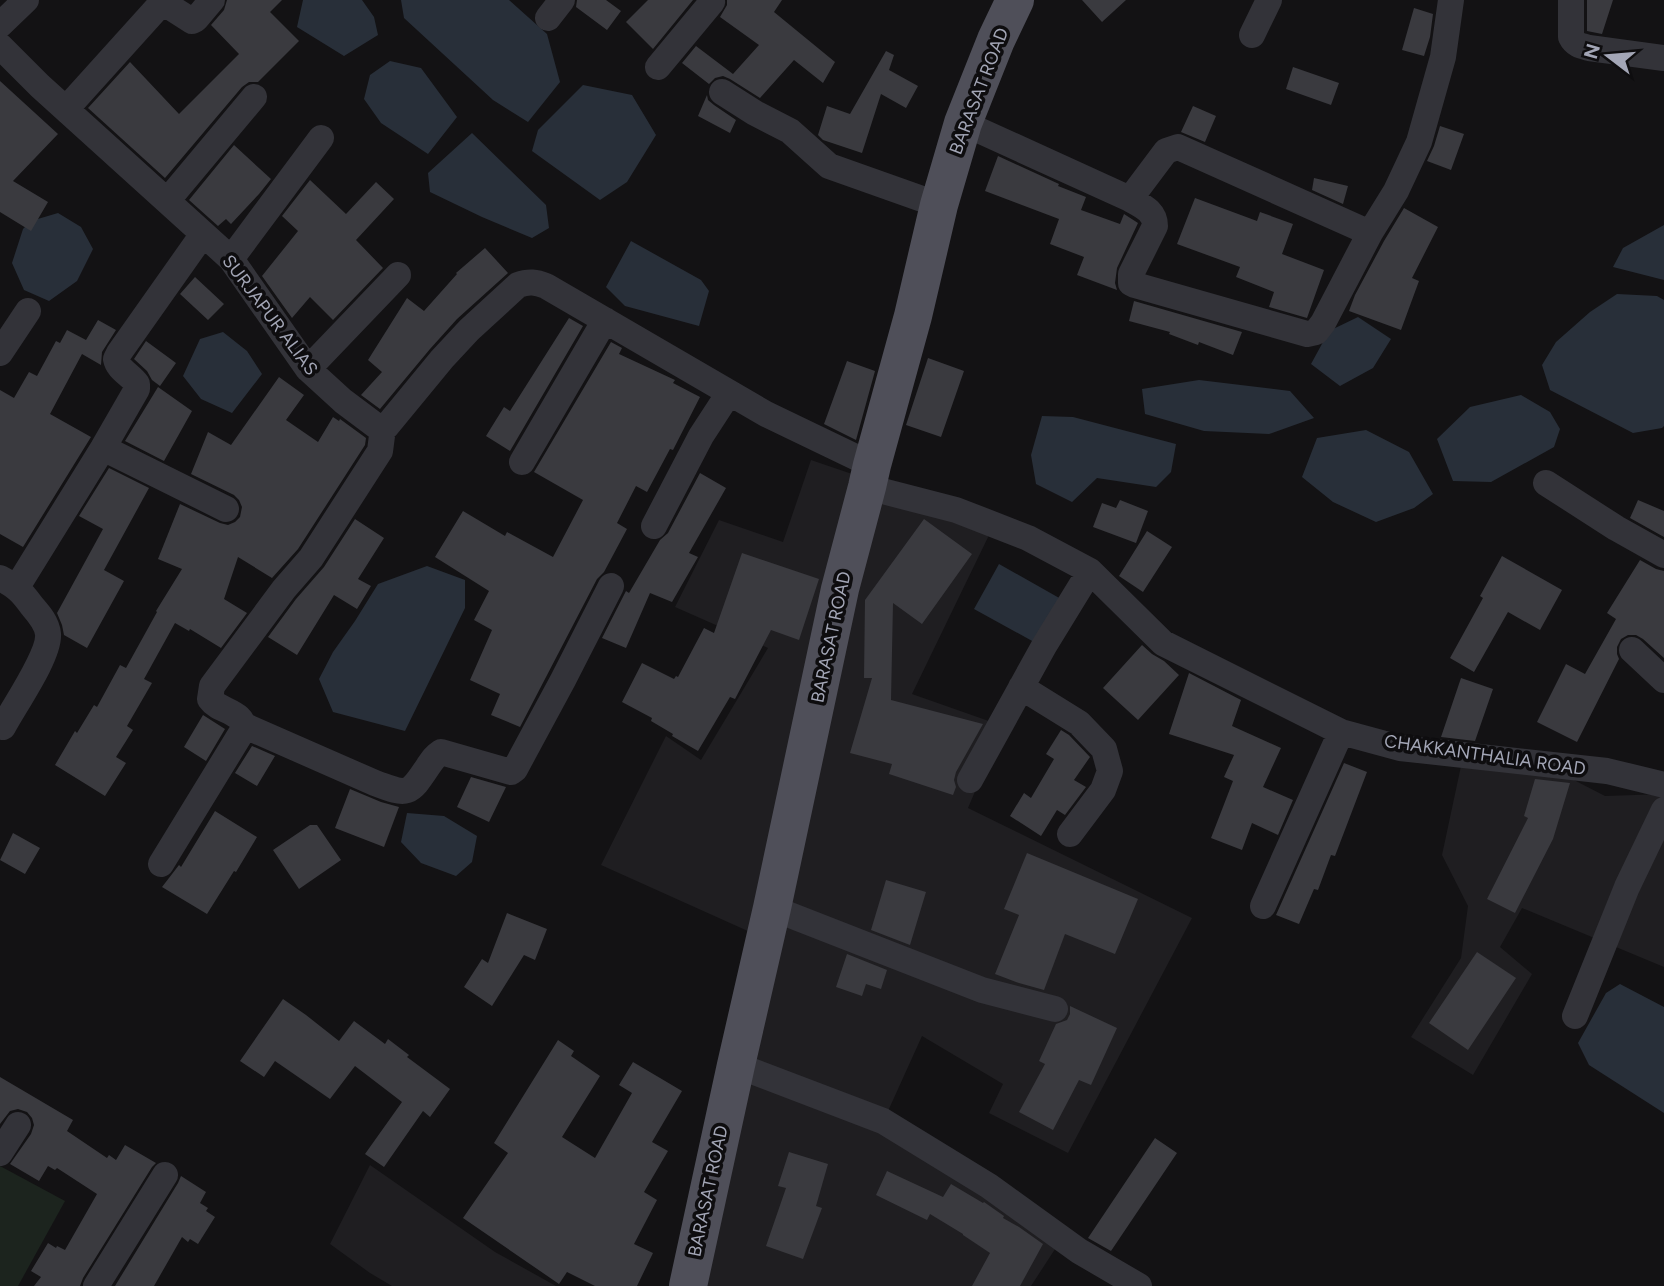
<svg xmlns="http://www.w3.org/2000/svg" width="1664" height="1286" viewBox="0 0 1664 1286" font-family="Figtree,sans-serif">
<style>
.built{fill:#1f1e21}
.green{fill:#1c241e}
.water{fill:#282f39}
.building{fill:#3a3a3f}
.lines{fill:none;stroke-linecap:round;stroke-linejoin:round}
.minor{stroke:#333339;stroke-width:26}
.primary{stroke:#4f4f59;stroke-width:38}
.labels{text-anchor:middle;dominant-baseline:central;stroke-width:7;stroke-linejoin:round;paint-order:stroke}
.street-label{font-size:18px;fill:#a3a6b6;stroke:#0e0d0f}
</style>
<rect width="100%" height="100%" fill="#131214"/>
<path class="built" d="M811 460 858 476 750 932 601 865 666 736 701 760 768 648 675 607 719 520 783 542Z
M875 498 991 531 912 694 1003 726 968 808 1192 918 1068 1153 989 1113 1003 1084 922 1036 879 1131 1059 1243 1031 1286H697Z
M1461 766 1572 779 1605 796 1664 794V967L1522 908 1500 947 1532 974 1473 1075 1411 1037 1461 958 1468 906 1442 855Z
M370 1165 495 1252 556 1286H392L370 1273 330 1244Z"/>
<path class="green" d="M0 1166 65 1201 18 1286H0Z"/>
<path class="water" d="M303 0H362L374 17 378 35 344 56 297 27Z
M401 0H509L547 34 560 82 528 122 493 100 404 18Z
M390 61 421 68 457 117 428 154 381 123 364 99 370 75Z
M583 85 632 95 656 135 627 182 600 200 532 151 538 130Z
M472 133 546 205 549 228 532 238 482 217 430 192 428 173Z
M58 213 81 227 93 249 77 281 49 301 24 290 12 263 23 229 31 221Z
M1664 225V280L1613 267 1623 248Z
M631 241 701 280 709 291 699 326 625 306 606 287Z
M1617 294 1657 296 1664 300V426L1662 428 1633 433 1550 390 1542 365 1556 342 1590 312Z
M1358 317 1391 339 1373 368 1340 386 1311 364 1329 331Z
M223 332 247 351 262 374 232 413 201 399 183 376 200 339Z
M1199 380 1290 391 1314 418 1269 434 1204 431 1145 414 1142 389Z
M1521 395 1550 412 1560 429 1554 447 1491 482 1453 481 1437 439 1470 407Z
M1042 416 1073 417 1176 444 1171 472 1156 487 1097 478 1072 502 1036 484 1031 455Z
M1366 430 1409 452 1433 494 1414 508 1376 522 1333 502 1302 477 1317 438Z
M999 564 1061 599 1034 642 974 609Z
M427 566 465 580V608L405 731 333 712 319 679 333 652 355 621 378 584Z
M407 813 444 816 477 836 472 862 456 876 421 863 401 842Z
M1620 984 1664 1007V1113L1589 1065 1578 1043 1606 993Z"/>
<path class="building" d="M227 0H282L270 12 299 41 258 82H249L242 87 165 178 88 108 130 62 179 114 239 54 211 25 224 10Z
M577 0H606L621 11 607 30 576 7Z
M648 0H693L653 49 626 22Z
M727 0H782L774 12 835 62 823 83 794 60 760 98 730 79 723 76 715 78 709 84 682 63 696 46 733 74 759 45 720 17 727 5Z
M1082 0H1126L1102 22Z
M1587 0H1613L1602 34 1587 31Z
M1414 8 1433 14 1430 37 1424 56 1402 50Z
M886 51 894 55 889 70 918 86 906 108 881 94 862 153 823 140 818 135 827 106 850 114Z
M1293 67 1339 83 1331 105 1286 89Z
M0 81 58 134 13 181 48 202 31 231 0 212Z
M707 95 708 100 714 105 736 120 730 133 698 116Z
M1193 106 1216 116 1205 142 1181 132Z
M1440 126 1464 134 1451 170 1427 161 1434 146Z
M234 145 271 179 259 194 231 224 226 219 218 226 189 200Z
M998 156 1059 184 1058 186 1086 197 1081 210 1120 224 1124 214 1138 223 1117 268 1115 283 1117 290 1077 275 1084 257 1050 244 1059 219 985 191Z
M1314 178 1348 186 1343 204 1312 190Z
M310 180 346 214 376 182 394 199 356 240 383 268 333 320 310 297 292 318 262 276 298 231 282 216Z
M1195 198 1257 221 1260 212 1293 224 1282 254 1324 270 1307 318 1269 307 1274 292 1236 277 1240 267 1177 244Z
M1404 208 1438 227 1412 278 1419 281 1401 330 1349 311 1355 295 1384 241Z
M485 248 508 273 457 319 430 349 380 409 361 395 382 372 368 360 407 298 424 311 457 274 456 273Z
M195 277 224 304 208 320 180 294Z
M1134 301 1242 332 1233 355 1199 342 1198 345 1169 334 1170 332 1129 321Z
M569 318 583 326 510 451 486 436 504 407 510 411Z
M98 320 116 330 102 352 101 365 82 354 50 414 91 437 23 547 0 534V390L14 398 29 372 37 376 56 341 60 343 67 330 86 340Z
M146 341 176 363 160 386 152 380 147 371 134 359Z
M611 342 622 348 619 354 675 380 673 383 700 397 673 450 670 449 647 492 636 486 617 523 627 529 604 572 597 579 520 727 491 715 500 694 470 680 492 630 474 620 489 591 435 557 463 511 505 536 507 532 553 557 583 500 534 472Z
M928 358 964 371 941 437 906 425Z
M847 361 875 371 856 440 824 424Z
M279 377 304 395 286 420 318 442 333 417 339 421 340 419 366 438 365 445 298 549 272 578 238 557 224 599 247 613 221 648 190 629 189 631 175 623 144 679 152 683 127 726 133 730 116 757 126 763 105 796 55 765 75 731 77 733 94 705 97 707 120 665 126 668 157 612 156 611 182 569 158 559 180 504 220 523 228 525 235 522 240 517 242 507 239 500 234 495 191 474 208 432 231 445Z
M158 387 192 411 164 461 125 441Z
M109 468 149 488 104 570 124 581 87 648 64 635 62 625 57 613 103 529 79 516Z
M700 473 726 488 689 553 698 557 672 602 650 593 626 648 602 638 626 591 629 593 660 540 668 533Z
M1120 500 1148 511 1136 543 1093 527 1102 503 1116 508Z
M1638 500 1664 511V537L1630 518Z
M355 519 384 538 358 579 371 586 357 609 334 595 297 655 268 637 296 599 324 567Z
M924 519 972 554 922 624 893 603 891 700 983 724 956 772 954 780 956 787 953 795 889 774 892 764 850 753 872 678H864L865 600Z
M1147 531 1172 547 1143 592 1119 576Z
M742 553 819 579 799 640 771 630 735 699 730 697 698 751 672 736 673 734 651 721 652 718 622 702 642 663 674 679 676 676 678 677 704 628 714 633Z
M1502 556 1562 590 1540 630 1508 612 1474 672 1450 658 1483 598 1480 596Z
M1640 560 1656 569 1664 571V658L1643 639 1636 635H1628L1621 639 1617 647V654L1619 659 1577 742 1537 722 1566 664 1585 674 1616 619 1607 613Z
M1142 645 1152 654 1164 661 1179 675 1138 720 1103 688Z
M1189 673 1241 700 1232 726 1281 748 1263 787 1293 800 1278 835 1252 823 1242 850 1211 838 1233 781 1224 777 1234 755 1169 734Z
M1461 678 1493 689 1475 741 1441 737Z
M203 715 225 729 206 761 184 747Z
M1061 730 1069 735 1090 757 1074 780 1086 787 1065 815 1057 810 1041 836 1010 816 1024 793 1031 798 1054 759 1046 754Z
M252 746 275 756 257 786 235 773Z
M1344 763 1367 772 1335 856 1331 855 1318 890 1314 889 1299 924 1276 915Z
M471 777 506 787 489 822 457 807Z
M1535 779 1570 783 1553 839 1515 913 1487 899 1528 818 1524 816Z
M350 789 381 802 399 807 384 847 335 828Z
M215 811 257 837 236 872 234 871 207 914 162 887 179 865 181 867Z
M310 825H317L341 860 299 889 273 850Z
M13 833 40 848 25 874 0 860Z
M1027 853 1138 899 1115 954 1065 934 1044 990 1019 983 995 974 1019 915 1004 909Z
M886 880 926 892 910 945 871 930Z
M507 913 547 929 535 960 524 955 492 1006 464 987 482 959 488 963Z
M1477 952 1516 978 1468 1050 1429 1023Z
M847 954 887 970 881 989 866 984 862 996 836 987Z
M283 999 306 1015 339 1041 354 1021 385 1044 388 1039 409 1055 407 1057 450 1089 430 1117 423 1111 384 1167 365 1154 402 1102 355 1066 330 1099 275 1061 264 1077 240 1061Z
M1070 1006 1117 1028 1091 1085 1079 1080 1053 1130 1019 1112 1045 1064 1039 1061 1056 1024 1067 1020 1070 1014Z
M558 1040 574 1051 571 1056 600 1076 562 1137 595 1158 632 1093 619 1085 633 1062 682 1091 652 1142 668 1151 644 1192 657 1200 634 1244 653 1253 637 1286H595L567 1272 559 1284 463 1218 508 1153 494 1143Z
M0 1077 73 1120 67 1131 107 1158 109 1155 116 1160 125 1145 156 1163 152 1167 83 1278 80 1286H34L41 1277 31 1271 48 1243 56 1248 57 1246 65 1250 97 1194 57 1168 55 1170 48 1166 39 1181 10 1164 31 1134 34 1125 32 1118 27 1112 18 1109 10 1111 0 1124Z
M1155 1138 1177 1153 1111 1251 1088 1238Z
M789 1152 828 1164 816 1206 822 1208 803 1259 766 1246 786 1188 778 1186Z
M887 1171 943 1197 951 1184 983 1203 984 1202 1004 1216 1003 1218 1019 1227 1043 1244 1020 1286H972L990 1253 963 1235V1234L930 1214 927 1220 876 1195Z
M181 1176 206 1192 200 1203 208 1208 206 1211 215 1217 198 1244 190 1239 188 1242 182 1237 154 1286H115L178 1183Z"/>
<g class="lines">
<path class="minor" d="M1571 0V37C1575 45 1581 46 1589 48L1664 58
M548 18 562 0
M0 25 26 0
M1252 35 1269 0
M0 46 40 86 231 259 308 369 343 401 379 428H383L386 427 442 359 469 330 518 285C529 281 536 282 546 286L766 414 872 465
M658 67 712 2 711 0
M722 92 755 113 790 131 829 166 939 205
M66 109 158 7 162 4 167 5 192 21 196 19 212 0
M963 123 1130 199 1166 151 1178 147 1370 233
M1130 199C1142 206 1155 211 1155 226L1131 274V283L1135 285 1307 334 1316 332 1323 323 1370 233 1396 191 1419 142 1443 57 1451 0
M167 201 254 97
M231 259 321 138
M0 353 28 311
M308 369 398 275
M103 448 226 509
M522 462 605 320
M1546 483 1616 528 1664 555
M867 487 956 510 1028 538 1090 571 1163 643 1341 732 1400 748 1607 771 1664 785
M654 526 701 436 729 393
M0 578C17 587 21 591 32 606 39 614 47 623 48 634 50 655 14 706 3 727
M17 587 103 448 137 389V384C131 375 118 370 116 359L119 353 203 234
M1632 650 1664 680
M1021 687 1079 723 1104 749 1110 771 1103 790 1070 834
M243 725 375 783C409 796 409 795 429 765 433 759 435 756 441 752L511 772 515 769 563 680 611 586
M970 780 1044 646 1090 571
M161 864 243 730C245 711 219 712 210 699L212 686 284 589 311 558 380 451 383 428
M1263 906 1341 732
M772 908 982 990 1055 1009
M1575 1016 1627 887 1664 810
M736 1065 883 1121 989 1186 1079 1251 1139 1286
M0 1153 18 1125
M96 1286 165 1175"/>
<path class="primary" d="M688 1286 736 1065 772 908 840 589 867 487 872 465 913 316 939 205 963 123 996 40 1015 0"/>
</g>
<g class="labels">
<g class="street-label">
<text transform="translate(979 91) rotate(-69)">BARASAT ROAD</text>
<text transform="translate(270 315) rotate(53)">SURJAPUR ALIAS</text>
<text transform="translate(831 637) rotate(-78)">BARASAT ROAD</text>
<text transform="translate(1485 755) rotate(8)">CHAKKANTHALIA ROAD</text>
<text transform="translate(708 1191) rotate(-78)">BARASAT ROAD</text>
</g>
</g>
<g transform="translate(1608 56) rotate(286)" stroke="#0e0d0f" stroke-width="5" paint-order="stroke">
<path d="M0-5L12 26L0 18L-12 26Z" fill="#a3a6b6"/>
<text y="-10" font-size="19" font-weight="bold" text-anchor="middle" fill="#a3a6b6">N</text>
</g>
</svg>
